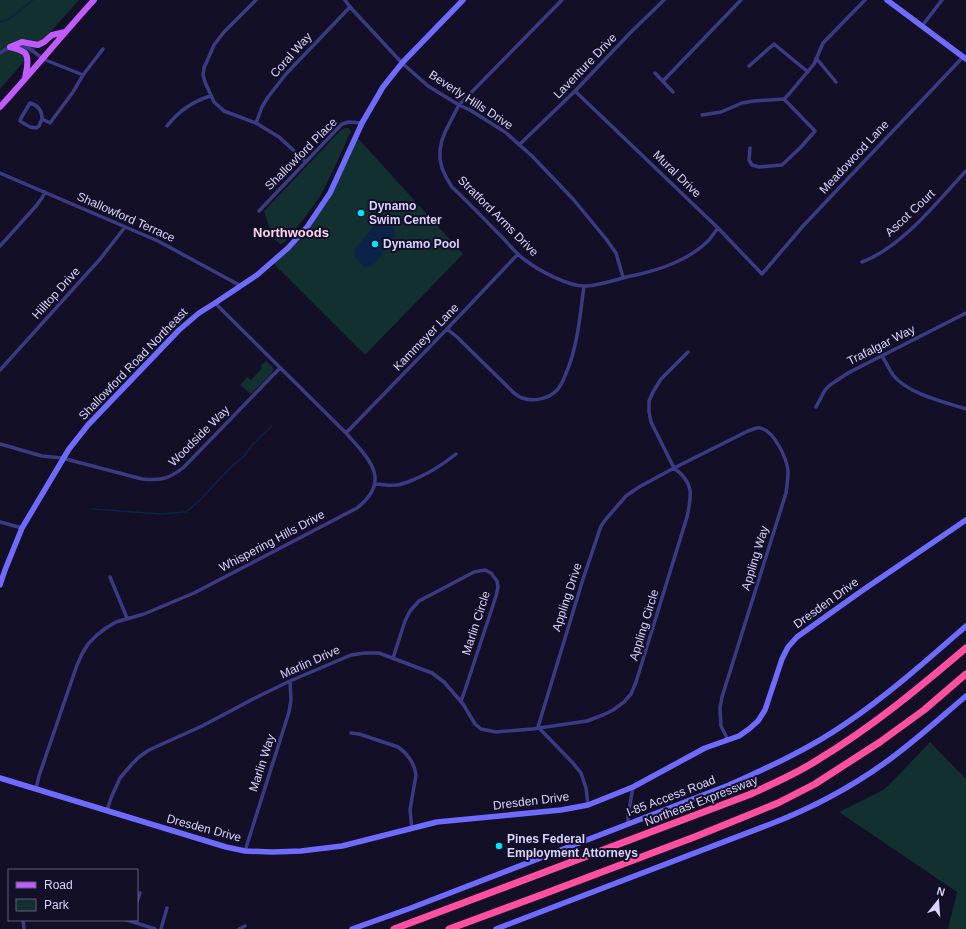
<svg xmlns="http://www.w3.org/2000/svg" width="966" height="929" viewBox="0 0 966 929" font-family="Arial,sans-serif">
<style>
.green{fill:#12302f}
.water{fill:#0c2248}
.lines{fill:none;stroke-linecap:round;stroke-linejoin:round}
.stream{stroke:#0c2248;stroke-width:1.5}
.street{stroke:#3d3a85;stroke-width:3.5}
.secondary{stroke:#6f6bff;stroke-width:5.5}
.primary{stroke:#c25bff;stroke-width:6}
.highway{stroke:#ff4fa3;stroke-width:7}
.poi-dot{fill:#00e5ff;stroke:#130f26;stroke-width:1.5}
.labels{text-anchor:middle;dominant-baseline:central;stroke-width:4;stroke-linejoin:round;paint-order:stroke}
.street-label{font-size:12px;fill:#d9d4ff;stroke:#130f26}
.poi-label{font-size:12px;font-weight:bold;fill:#d9d4ff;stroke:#130f26;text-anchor:start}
.neighbourhood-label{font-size:13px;font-weight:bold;fill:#ffd6f0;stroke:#130f26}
</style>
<rect width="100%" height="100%" fill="#130f26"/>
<path class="green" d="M0 0H79L20 66 0 89Z
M345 128H349L351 132 349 135C340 156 331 177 320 196 310 212 298 226 286 240 285 241 283 244 281 244 273 243 266 217 264 211L340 131Z
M355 135 463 254 365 355 273 263 303 230 333 187Z
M266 361 273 367V370L272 373 251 394 240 385 247 377 251 380 262 368 260 366Z
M930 742 966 779V929H948L957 892 839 812 883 790 891 783Z"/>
<path class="water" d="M378 221C387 221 398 227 394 238L375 263 372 266 365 267C359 262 352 258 355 249Z"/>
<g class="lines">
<path class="stream" d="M0 22 9 19 33 0
M92 509 161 514 186 512 199 501 230 468 244 456 254 443 272 426"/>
<path class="street" d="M256 0 224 32 214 45 204 68 203 75 205 82 214 102 224 111 256 123 279 137 306 162
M345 0 350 7 402 63 428 86 459 105 470 110 505 132 532 156 573 199 606 239 616 253 623 277
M562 0 459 105 446 130 442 140 440 150V159L442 168 446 177 452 187C469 203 485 220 501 236 509 244 516 254 525 260 538 270 569 287 586 286 603 285 619 278 636 275 662 269 689 260 709 240 712 236 715 232 718 228
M922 26 942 0
M17 47 29 48 43 59 83 75 103 49
M0 53 10 47H11
M816 58 836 82
M749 66 774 44 808 72
M655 73 673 92
M663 81 741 0
M575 91 718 228 762 274 803 226 963 57
M784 99 789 94 814 64 823 43 865 0
M702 115 721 112 742 103 754 101 784 99
M42 119 39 126 36 128 30 127 20 121 21 118 30 103C38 105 42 111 42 119L50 123 73 92 83 75
M256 123 262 107 268 97 286 74 350 7
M167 126C180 110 192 102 210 96
M519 145 575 91 631 32 664 0
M750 148 749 160 752 165 759 167 782 165 801 147 815 131 784 99
M0 173 158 241 241 286
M259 211 342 124 349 122 362 123
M0 246 36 206 42 198 45 192
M862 262C902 247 937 202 966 171
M447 329 457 337 514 393C517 395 519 397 522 398 533 402 549 399 557 390 562 385 564 378 567 371 578 344 580 315 584 286
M882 356C886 362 889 369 893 375 908 394 944 402 966 409
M0 370 101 258 125 227
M816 407 825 390 830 385 848 373 966 313
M346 433 447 329 518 254
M0 444 42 456 62 458 142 479C161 481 169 479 184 467L280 368
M375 484C382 484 389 486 396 485 400 485 404 483 408 482 427 475 441 466 456 454
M0 522 22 528
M110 577 127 618
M393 658 405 621 410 611 419 601 474 572 485 570 491 573 497 581 498 587 496 596 465 690 461 701
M351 733 359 734 398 747C407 753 415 764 416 775L410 810 412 829
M36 789 39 776 77 665 82 654 88 644 97 635 106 628 116 622 144 614 194 593 357 508C393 480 368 458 346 433L215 303
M588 805 586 788 581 773 572 762 538 727 583 579 601 526 606 519 626 496 639 487 674 468 748 431C752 430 756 427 760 428 774 430 787 459 788 471 788 478 787 486 786 493L722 697 720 708 721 726 728 740
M107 810 111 798 120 778 132 764 139 757 149 750 202 726 259 696 290 681 351 655 365 653H379L432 673 444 682 463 704 475 724 481 729 496 732 532 729 587 721 603 715 613 710 624 702 631 694 636 682 687 517C692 494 694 483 674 468L651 422 649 412V401L653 392 661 379 688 352
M628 824V816L633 787
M245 851 289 712 291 700 290 681
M137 902 140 893
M23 920 24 929
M127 920 155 929
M161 929 167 908
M239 929 245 926"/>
<path class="secondary" d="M887 0 966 59
M0 585 5 570 22 528 69 449 88 425 179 330 199 313 215 303 257 275 288 248 307 227 330 193 362 123 383 87 402 63 463 0
M0 778 226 847 245 851 272 852 301 851 342 846 437 822 561 810 588 805 633 787 705 748 739 736 749 729 758 721 765 710 782 659 788 647 797 637 863 590 966 520
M352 929 411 908 729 785C769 767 809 749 845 724 888 695 927 660 966 626
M496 929 768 825C810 809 850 788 886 762 914 742 940 718 966 696"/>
<path class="primary" d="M10 47 22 42 38 45 44 42 52 35 65 32
M10 47C14 48 21 50 25 53 30 59 26 72 25 78
M0 107C32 72 62 35 94 0"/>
<path class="highway" d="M394 929 751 794C774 783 798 773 819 759 872 727 919 688 966 648
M449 929 541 895 697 836 778 803 815 784 880 742 924 710 966 674"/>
</g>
<g class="poi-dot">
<circle cx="361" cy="213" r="4"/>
<circle cx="375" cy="244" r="4"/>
<circle cx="499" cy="846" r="4"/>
</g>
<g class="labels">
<g class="street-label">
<text transform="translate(291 55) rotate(-48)">Coral Way</text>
<text transform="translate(585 66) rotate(-46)">Laventure Drive</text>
<text transform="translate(471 100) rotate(33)">Beverly Hills Drive</text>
<text transform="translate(301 154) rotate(-45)">Shallowford Place</text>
<text transform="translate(854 157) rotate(-47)">Meadowood Lane</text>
<text transform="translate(677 174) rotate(44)">Mural Drive</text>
<text transform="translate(910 213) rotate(-43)">Ascot Court</text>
<text transform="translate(498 216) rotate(45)">Stratford Arms Drive</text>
<text transform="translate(126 217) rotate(24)">Shallowford Terrace</text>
<text transform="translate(56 293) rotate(-48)">Hilltop Drive</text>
<text transform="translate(426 337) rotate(-46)">Kammeyer Lane</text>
<text transform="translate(881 345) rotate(-27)">Trafalgar Way</text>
<text transform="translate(133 364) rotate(-46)">Shallowford Road Northeast</text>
<text transform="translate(199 436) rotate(-45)">Woodside Way</text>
<text transform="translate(272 541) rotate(-28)">Whispering Hills Drive</text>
<text transform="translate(755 558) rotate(-73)">Appling Way</text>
<text transform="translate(567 597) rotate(-72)">Appling Drive</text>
<text transform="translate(826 603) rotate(-36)">Dresden Drive</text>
<text transform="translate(476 623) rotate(-72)">Marlin Circle</text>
<text transform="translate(644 625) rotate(-73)">Appling Circle</text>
<text transform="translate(310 662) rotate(-24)">Marlin Drive</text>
<text transform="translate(262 763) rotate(-72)">Marlin Way</text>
<text transform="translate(671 796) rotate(-21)">I-85 Access Road</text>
<text transform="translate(531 801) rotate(-7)">Dresden Drive</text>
<text transform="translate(701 801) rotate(-21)">Northeast Expressway</text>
<text transform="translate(204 828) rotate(15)">Dresden Drive</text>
</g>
<g class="poi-label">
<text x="369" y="206">Dynamo<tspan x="369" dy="14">Swim Center</tspan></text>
<text x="383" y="244">Dynamo Pool</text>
<text x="507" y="839">Pines Federal<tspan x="507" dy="14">Employment Attorneys</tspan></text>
</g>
<g class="neighbourhood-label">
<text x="291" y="232">Northwoods</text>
</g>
</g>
<rect x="8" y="869" width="130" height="52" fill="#130f26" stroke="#625e7d"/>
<rect x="16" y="882" width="20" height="6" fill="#c25bff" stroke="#625e7d"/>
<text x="44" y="889" font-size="12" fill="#d9d4ff">Road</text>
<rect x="16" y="899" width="20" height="12" fill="#12302f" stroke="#625e7d"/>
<text x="44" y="909" font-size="12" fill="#d9d4ff">Park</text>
<g transform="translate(938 901) rotate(17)" stroke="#130f26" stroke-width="3" paint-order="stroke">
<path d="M0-3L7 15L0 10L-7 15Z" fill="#d9d4ff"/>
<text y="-6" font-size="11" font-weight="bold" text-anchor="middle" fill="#d9d4ff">N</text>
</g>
</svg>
